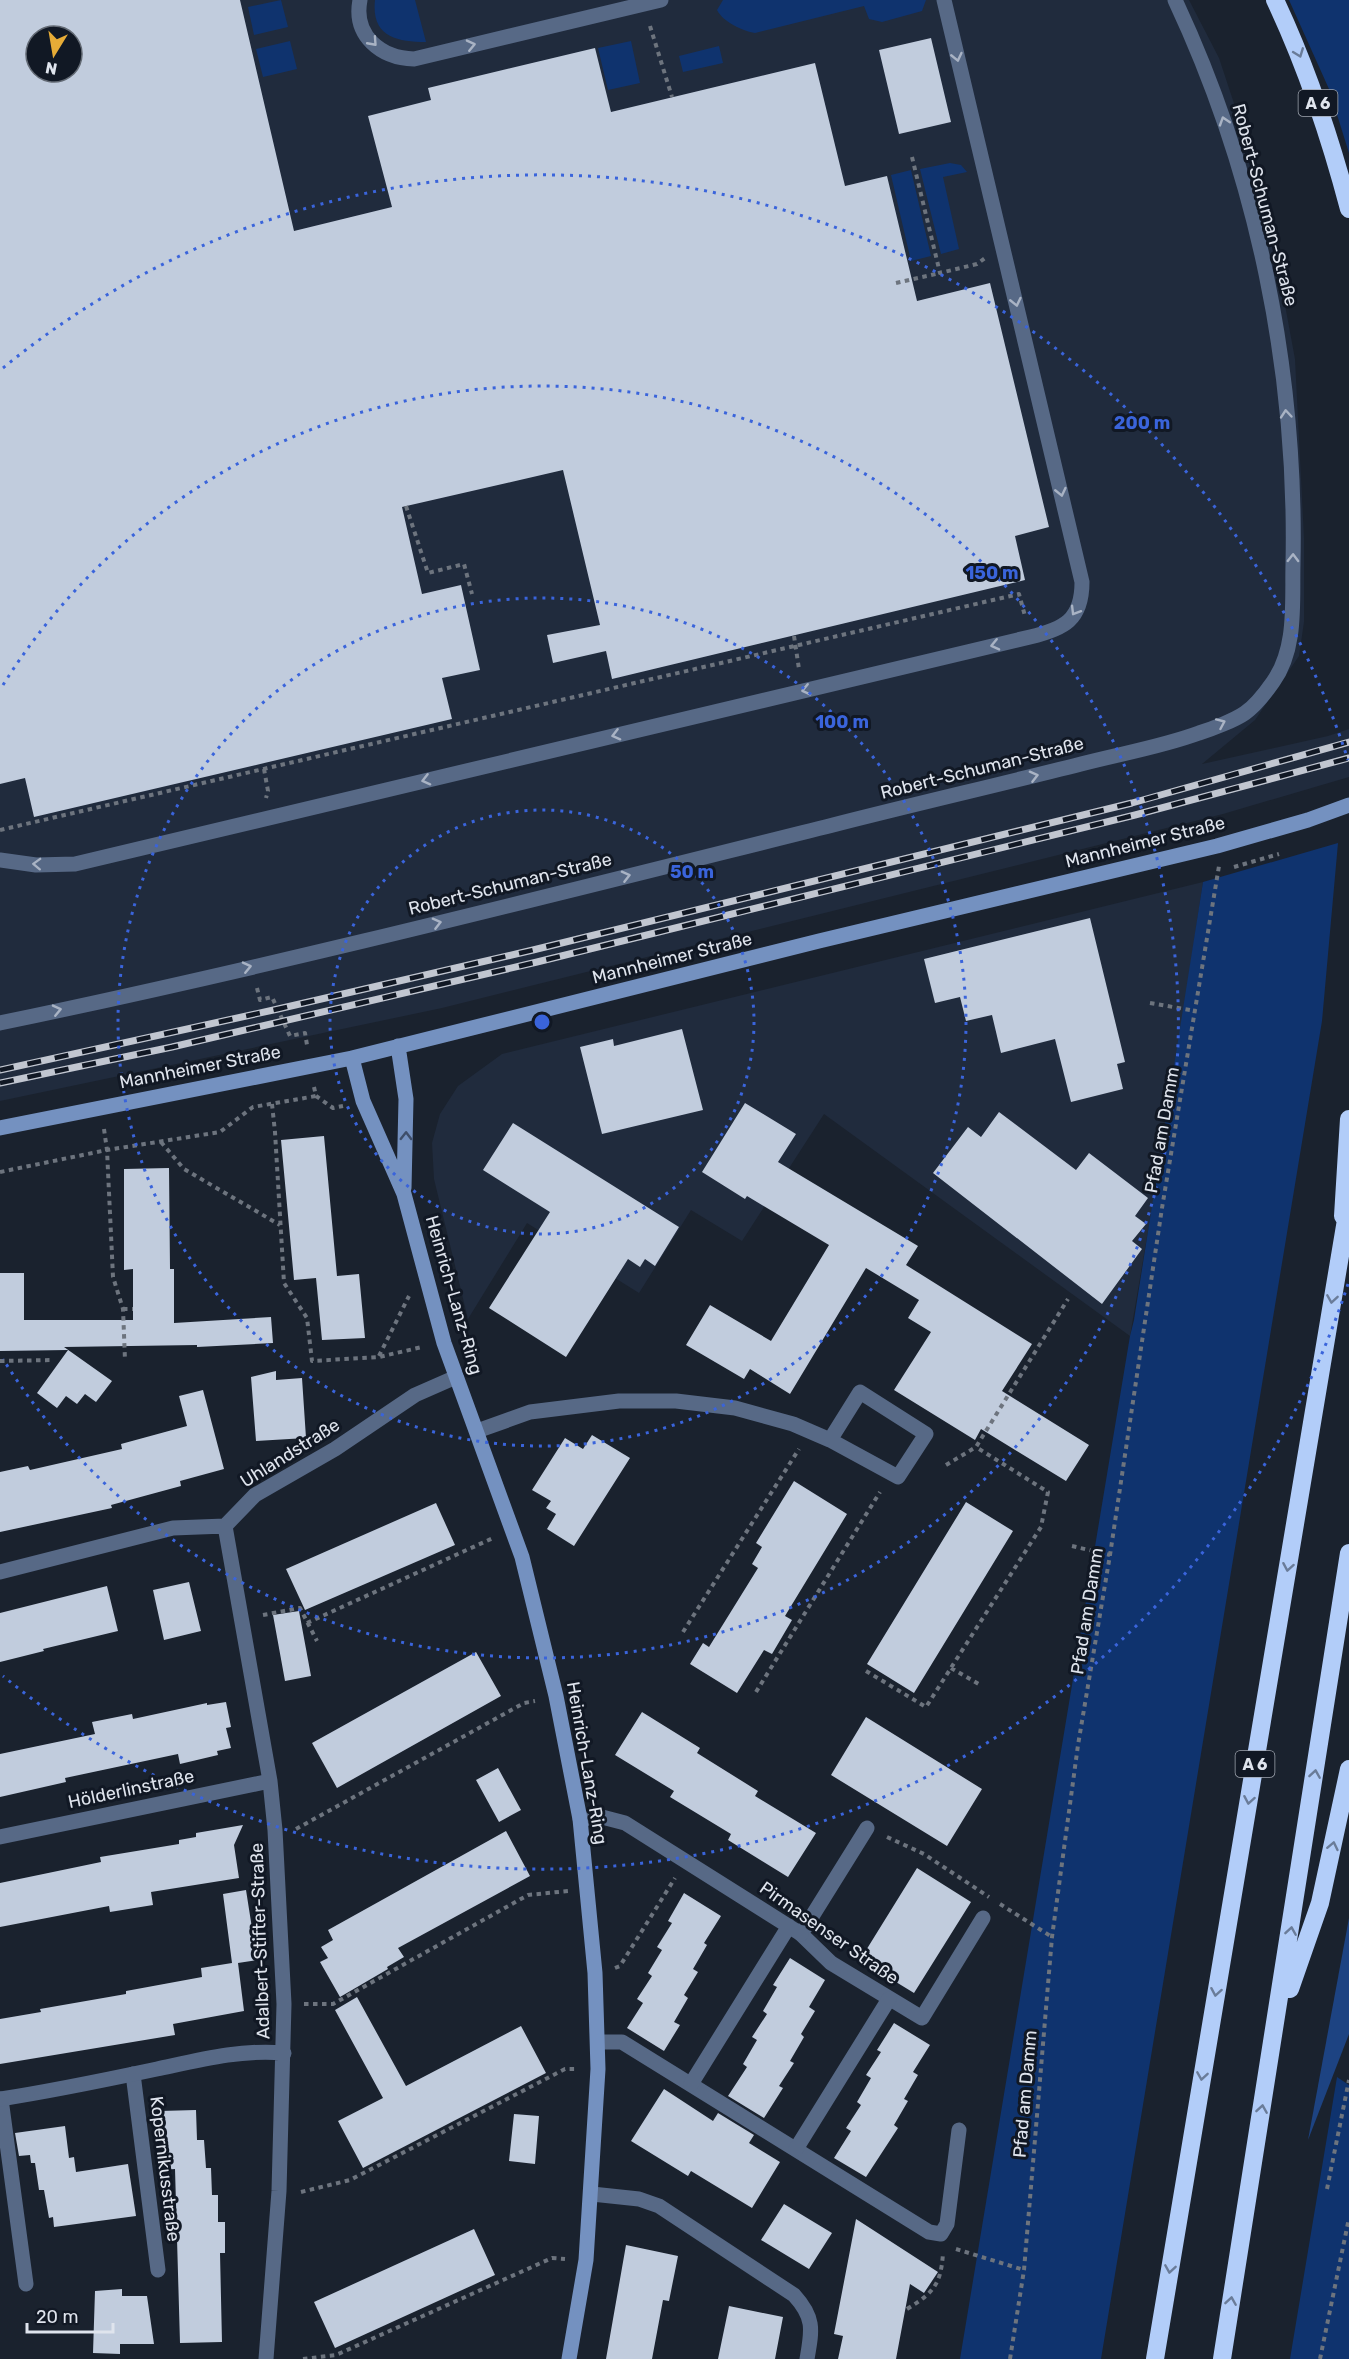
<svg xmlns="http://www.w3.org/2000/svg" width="1349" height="2359" viewBox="0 0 1349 2359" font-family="Rubik,sans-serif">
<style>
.built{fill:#202b3d;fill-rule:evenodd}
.green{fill:#0f336e}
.forest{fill:#1d4382}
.building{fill:#c1ccdd;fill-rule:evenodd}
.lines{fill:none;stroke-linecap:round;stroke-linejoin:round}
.path{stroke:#6d747e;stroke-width:4;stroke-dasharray:4.5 4.5;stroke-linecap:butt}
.lane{stroke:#576986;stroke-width:15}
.street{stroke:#576986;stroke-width:15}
.secondary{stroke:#7491c0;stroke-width:15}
.highway{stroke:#b2cdf9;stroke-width:18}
.rail-casing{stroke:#c1c6d0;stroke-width:7}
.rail{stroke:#111824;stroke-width:4.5;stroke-dasharray:14;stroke-linecap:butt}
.oneway{stroke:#a9b3c4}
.oneway2{stroke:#6a7c99}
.oneway3{stroke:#3e4e6a}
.ring{fill:none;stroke:#3a64db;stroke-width:3;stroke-dasharray:3 6}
.labels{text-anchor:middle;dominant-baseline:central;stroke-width:6;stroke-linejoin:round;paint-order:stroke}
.shield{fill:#111824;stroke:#a1a7b1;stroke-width:1.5}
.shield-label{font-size:16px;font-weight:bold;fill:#dfe4ed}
.street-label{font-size:18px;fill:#dfe4ed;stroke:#111824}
.centre{fill:#3a64db;stroke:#111824;stroke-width:3}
.ring-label{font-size:18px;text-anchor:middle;font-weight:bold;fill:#3a64db;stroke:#111824;stroke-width:6;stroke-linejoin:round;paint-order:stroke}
</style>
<rect width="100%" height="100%" fill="#1a222e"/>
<path class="built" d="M0 0H1189L1219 58 1265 197 1295 359 1304 538V622L1299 656 1255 720 1202 764 1328 736 1349 729V777L1223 814 442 1008 0 1101ZM36 36H72V72H36Z
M1203 882 1169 1109 1130 1336 824 1114 742 1241 691 1210 639 1293 527 1223 468 1319 434 1179 432 1143 440 1114 458 1086 502 1054Z"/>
<path class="green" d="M281 0 288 27 254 35 248 7Z
M375 0H415L426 42C396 42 371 36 375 0Z
M723 0H926L922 11 882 22 869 19 864 6 755 33C743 31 723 22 717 10Z
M1289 0H1349V153L1329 89Z
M290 41 297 69 263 77 256 49Z
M631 41 640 83 608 90 598 48Z
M719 46 723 63 683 72 679 56Z
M950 163 961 165 967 172 943 177 959 249 941 254 920 169Z
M911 170 931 256 911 261 891 175Z
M1338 843 1322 1021 1101 2359H960L1130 1336 1134 1320 1203 882Z
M1337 2077 1349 2085V2359H1290Z"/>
<path class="forest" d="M1349 1918V2034L1308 2140Z"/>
<path class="building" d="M0 0H240L294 231 392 207 368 116 431 100 428 88 595 48 611 112 815 63 845 186 887 176 917 301 990 283 1049 527 1015 536 1025 580 612 679 606 651 553 663 547 635 600 625 563 470 402 507 422 594 461 585 480 670 442 678 452 719 34 817 25 778 0 784ZM36 36H72V72H36Z
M931 38 951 122 899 134 879 50Z
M1090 918 1125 1062 1117 1064 1123 1089 1071 1102 1055 1039 1001 1053 992 1015 966 1021 960 997 935 1003 924 959Z
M682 1029 703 1110 602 1134 580 1047 613 1039 614 1046Z
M745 1103 796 1134 778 1162 918 1246 906 1265 1032 1344 1002 1391 1089 1445 1066 1481 981 1429 975 1440 894 1390 931 1332 908 1318 919 1300 866 1268 790 1394 750 1369 744 1379 686 1345 710 1305 771 1341 829 1245 747 1196 745 1199 702 1172Z
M999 1112 1076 1170 1089 1153 1148 1198 1135 1216 1146 1224 1132 1241 1142 1249 1102 1304 933 1173 968 1127 981 1137Z
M513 1123 679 1227 655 1266 645 1259 640 1267 628 1259 566 1357 489 1308 550 1212 483 1170Z
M324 1136 337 1276 359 1274 365 1338 322 1340 316 1278 294 1280 281 1140Z
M169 1168 170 1269H174V1323L271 1317 273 1343 197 1347V1345L64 1347 112 1381 96 1402 85 1394 77 1404 66 1396 57 1408 37 1393 68 1350 0 1351V1273H24V1320H133V1269L124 1270V1169Z
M276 1371V1380L302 1378 306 1438 256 1441 251 1377Z
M203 1390 224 1469 180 1481 181 1486 111 1505 112 1508 0 1532V1472L28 1466 30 1470 122 1449 121 1444 187 1426 179 1396Z
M592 1435 630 1458 574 1546 547 1529 556 1514 546 1508 551 1501 532 1490 565 1438 583 1449Z
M794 1481 847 1514 785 1616 792 1620 772 1654 764 1650 737 1693 690 1664 703 1643 709 1647 758 1568 752 1564 762 1547 756 1543Z
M966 1502 1013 1531 914 1693 867 1664Z
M436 1503 455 1545 305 1610 286 1569Z
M189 1582 201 1631 164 1640 153 1590Z
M107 1586 118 1631 43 1649 44 1651 0 1662V1613Z
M299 1611 311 1676 285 1681 273 1615Z
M476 1652 501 1696 337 1788 312 1743Z
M226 1702 231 1727 226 1728 231 1748 217 1751 218 1755 180 1764 178 1754 65 1778 66 1782 0 1797V1754L95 1734 92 1722 132 1714 133 1719 207 1703V1705Z
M642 1712 700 1748 697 1753 758 1791 755 1796 816 1833 788 1877 728 1840 731 1834 670 1797 674 1791 615 1755Z
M866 1717 982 1789 947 1846 831 1775Z
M498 1768 521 1810 499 1822 476 1780Z
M243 1825 234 1845 239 1878 151 1892 153 1905 110 1912 109 1906 0 1927V1883L101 1862 100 1857 179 1844V1840L196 1837V1833Z
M506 1831 530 1876 398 1948 404 1957 387 1967 388 1969 340 1997 320 1962 328 1958 321 1947 333 1940 328 1930Z
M917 1868 971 1902 914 1993 860 1960Z
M246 1890 257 1960 238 1963 244 2011 173 2024 175 2035 0 2064V2019L41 2012 40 2009 126 1994V1991L202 1977 201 1968 232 1963 223 1894Z
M684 1893 721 1916 704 1943 707 1945 693 1969 698 1972 684 1995 688 1998 674 2022 680 2025 664 2051 627 2028 643 2003 637 1999 652 1976 648 1973 662 1950 657 1947 672 1923 668 1921Z
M790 1958 825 1980 809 2007 815 2011 801 2034 804 2037 790 2061 794 2063 779 2086 783 2088 764 2118 728 2096 747 2067 743 2064 757 2040 752 2037 767 2014 763 2011 777 1987 773 1985Z
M357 1997 406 2086 521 2026 546 2073 363 2168 338 2121 383 2098 335 2010Z
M894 2023 930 2045 913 2072 918 2075 904 2099 908 2101 894 2125 898 2128 866 2177 834 2158 851 2131 846 2128 861 2105 857 2102 871 2078 866 2075 881 2052 877 2050Z
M664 2089 713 2121 718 2113 754 2135 749 2143 780 2162 752 2208 691 2171 688 2176 631 2141Z
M196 2110 197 2140H204L206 2168H211L212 2195H218V2222H225V2253H220L222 2342 180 2343 175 2169 162 2170 160 2111Z
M514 2114 539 2116 535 2164 509 2161Z
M65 2126 69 2158 74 2157 76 2172 128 2164 136 2216 54 2227 53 2217 49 2218 44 2190H39L35 2163H31L30 2155 19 2156 15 2133Z
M784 2204 832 2233 809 2269 761 2240Z
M856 2219 938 2272 924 2293 910 2284 896 2359H838L843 2336 834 2334Z
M474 2229 495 2275 335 2348 314 2302Z
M626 2245 678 2256 669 2301 663 2300 652 2359H606Z
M122 2289V2296H147L154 2344H120V2354L93 2353 95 2291Z
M729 2306 783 2317 775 2359H718Z"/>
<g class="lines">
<path class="path" d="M650 26 672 97
M912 157 940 273 977 264 985 258
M896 283 940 273
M406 506 428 573 464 564 472 594
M794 636 799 669
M264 769 268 791 266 798
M0 830 1019 594 1025 616
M1234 867 1279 854
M257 988 260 1000 272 997 290 1036 305 1033 307 1045
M1150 1003 1196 1011
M314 1087 316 1096 333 1108 343 1106
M272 1104 275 1132 284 1283 307 1318 312 1361 379 1357 422 1347
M104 1129 107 1150 113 1277 123 1309 125 1360
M161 1142 184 1169 280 1225
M0 1172 107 1150 220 1132 253 1107 316 1096
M123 1309H133
M379 1356 409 1296
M0 1361 53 1360
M946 1465 976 1447 1068 1299
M1072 1546 1110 1555
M263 1615 300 1608 317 1641
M307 1623 493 1538
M683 1632 799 1449
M951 1668 982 1686
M866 1671 926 1707 1041 1527 1048 1492 976 1447
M756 1692 880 1492
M296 1829 524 1703 535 1701
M887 1837 924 1854 989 1897
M1000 1904 1052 1937
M615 1968 620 1966 675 1878
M304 2004H333L528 1895 568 1891
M1327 2189 1349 2080
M301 2192 350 2180 565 2069H577
M956 2249 1024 2270
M907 2309C933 2293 941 2285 943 2253
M303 2359 336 2355 552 2258 565 2259
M1010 2359 1024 2270 1052 1937 1078 1745 1110 1555 1162 1208 1219 866
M1320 2359 1349 2218"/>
<path class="lane" d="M360 0C353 36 381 58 414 59L661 0
M0 860 36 865 75 864 1030 637C1064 629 1082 620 1082 582L944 0
M0 1023C279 965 556 894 833 825 915 804 998 785 1081 764 1119 754 1161 747 1199 733 1212 729 1235 720 1245 713 1255 706 1266 692 1273 682 1297 648 1292 603 1293 564 1297 370 1257 175 1175 0
M867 1828 801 1934 831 1963 922 2018 983 1918
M598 2042H622L929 2232 941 2234 947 2224 959 2130
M133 2074 158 2270
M1 2099 26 2284"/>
<path class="street" d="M477 1431 530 1412 619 1401H676L735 1408 793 1424 830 1440 898 1477 926 1434 860 1392 830 1440
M225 1526 270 1781 275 1830 284 2004 279 2191 266 2359
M0 1572 173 1528 225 1526 255 1495 335 1449 415 1395 456 1377
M580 1819 602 1817 625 1823 801 1934
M0 1837 270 1781
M691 2084 789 1926
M0 2099C53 2091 105 2080 157 2069 199 2060 241 2049 284 2053
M796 2149 889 1999
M592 2194 639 2199 659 2206 794 2295C815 2318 812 2330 807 2359"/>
<path class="secondary" d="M398 1046 406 1099 404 1188
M352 1058 363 1101 404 1194 444 1343 522 1557 556 1696 580 1819 595 1973 598 2069 586 2260 569 2359
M0 1128 352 1058 819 941 1217 846 1308 820 1349 805"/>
<path class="highway" d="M1275 0C1307 68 1330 137 1349 209
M1343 1216 1349 1119
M1290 1989 1320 1903 1349 1769
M1155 2359 1349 1202
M1222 2359 1349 1553"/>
<defs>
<path id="rail" d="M0 1070 278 1009 533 950 1132 803 1349 742
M0 1083 172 1047 537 962 1135 815 1349 758"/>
</defs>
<use href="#rail" class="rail-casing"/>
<use href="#rail" class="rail"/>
</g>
<defs><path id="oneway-chevron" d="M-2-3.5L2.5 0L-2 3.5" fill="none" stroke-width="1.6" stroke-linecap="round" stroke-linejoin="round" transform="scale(1.5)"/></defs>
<g class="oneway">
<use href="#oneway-chevron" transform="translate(373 42) rotate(48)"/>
<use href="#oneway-chevron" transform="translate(471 45) rotate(-13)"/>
<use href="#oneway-chevron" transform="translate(957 57) rotate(77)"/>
<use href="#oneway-chevron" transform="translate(1224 121) rotate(-108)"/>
<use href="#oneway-chevron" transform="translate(1016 302) rotate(77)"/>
<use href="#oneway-chevron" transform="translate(1286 414) rotate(-95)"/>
<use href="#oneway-chevron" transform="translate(1061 492) rotate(77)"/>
<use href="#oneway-chevron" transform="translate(1293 558) rotate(-89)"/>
<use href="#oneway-chevron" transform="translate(1075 611) rotate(121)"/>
<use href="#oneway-chevron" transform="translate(995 645) rotate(167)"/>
<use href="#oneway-chevron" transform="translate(806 690) rotate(167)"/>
<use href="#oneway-chevron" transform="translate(1221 723) rotate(-24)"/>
<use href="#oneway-chevron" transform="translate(616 735) rotate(166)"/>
<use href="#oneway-chevron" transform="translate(1034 776) rotate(-14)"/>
<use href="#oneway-chevron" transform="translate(426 780) rotate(166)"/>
<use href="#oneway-chevron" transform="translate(37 864) rotate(-178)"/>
<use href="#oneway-chevron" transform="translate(626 876) rotate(-14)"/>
<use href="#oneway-chevron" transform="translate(437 923) rotate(-14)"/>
<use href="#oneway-chevron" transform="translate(247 967) rotate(-13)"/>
<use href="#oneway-chevron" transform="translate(57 1010) rotate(-13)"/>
</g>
<g class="oneway2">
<use href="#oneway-chevron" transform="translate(1299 53) rotate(69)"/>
<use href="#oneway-chevron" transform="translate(1332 1299) rotate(99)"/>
<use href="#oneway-chevron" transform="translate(1288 1567) rotate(100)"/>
<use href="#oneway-chevron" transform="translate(1315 1774) rotate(-81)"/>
<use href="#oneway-chevron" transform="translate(1249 1800) rotate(100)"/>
<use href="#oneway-chevron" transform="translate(1333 1846) rotate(-78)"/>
<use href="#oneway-chevron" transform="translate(1291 1931) rotate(-81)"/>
<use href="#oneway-chevron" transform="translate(1216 1992) rotate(100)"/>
<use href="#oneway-chevron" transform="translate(1202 2076) rotate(99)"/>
<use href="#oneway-chevron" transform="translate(1262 2109) rotate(-81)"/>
<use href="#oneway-chevron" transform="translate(1170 2269) rotate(99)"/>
<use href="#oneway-chevron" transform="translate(1231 2301) rotate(-81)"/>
</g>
<use class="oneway3" href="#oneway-chevron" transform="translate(406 1136) rotate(-89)"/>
<g class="ring">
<circle cx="542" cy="1022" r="212"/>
<circle cx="542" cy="1022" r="424"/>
<path d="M3 685A636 636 0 1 1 3 1359"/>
<path d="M1348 1284A848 848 0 0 1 3 1676M3 368A848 848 0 0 1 1348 760"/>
</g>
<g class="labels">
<g class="shield">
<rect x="1298.5" y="90" width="39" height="26" rx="4.5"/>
<rect x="1235.5" y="1751" width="39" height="26" rx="4.5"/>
</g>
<g class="shield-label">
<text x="1318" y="103">A 6</text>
<text x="1255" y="1764">A 6</text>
</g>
<g class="street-label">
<text transform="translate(1265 205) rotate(75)">Robert-Schuman-Straße</text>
<text transform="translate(982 768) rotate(-14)">Robert-Schuman-Straße</text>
<text transform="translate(1145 842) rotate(-14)">Mannheimer Straße</text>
<text transform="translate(510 884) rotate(-14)">Robert-Schuman-Straße</text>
<text transform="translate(672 958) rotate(-14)">Mannheimer Straße</text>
<text transform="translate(200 1067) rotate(-11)">Mannheimer Straße</text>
<text transform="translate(1162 1130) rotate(-80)">Pfad am Damm</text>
<text transform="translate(454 1295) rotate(74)">Heinrich-Lanz-Ring</text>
<text transform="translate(290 1453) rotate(-32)">Uhlandstraße</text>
<text transform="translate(1087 1611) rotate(-81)">Pfad am Damm</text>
<text transform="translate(587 1763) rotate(80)">Heinrich-Lanz-Ring</text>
<text transform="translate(131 1789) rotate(-12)">Hölderlinstraße</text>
<text transform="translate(829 1933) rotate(35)">Pirmasenser Straße</text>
<text transform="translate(260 1941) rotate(-92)">Adalbert-Stifter-Straße</text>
<text transform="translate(1025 2094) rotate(-85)">Pfad am Damm</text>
<text transform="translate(165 2169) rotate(83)">Kopernikusstraße</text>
</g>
</g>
<circle cx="542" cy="1022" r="9" class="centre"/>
<g class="ring-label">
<text x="1142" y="429">200 m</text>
<text x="992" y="579">150 m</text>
<text x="842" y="728">100 m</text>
<text x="692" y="878">50 m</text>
</g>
<g transform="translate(54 54) rotate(191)"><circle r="28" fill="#111824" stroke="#636a74" stroke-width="1.5"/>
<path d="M0-4.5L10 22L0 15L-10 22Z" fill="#e7ac37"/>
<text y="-9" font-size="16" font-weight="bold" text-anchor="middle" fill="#dfe4ed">N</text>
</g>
<path d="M27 2323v9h86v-9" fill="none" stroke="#dfe4ed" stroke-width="3"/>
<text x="36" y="2323" font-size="18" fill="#dfe4ed" stroke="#111824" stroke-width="4.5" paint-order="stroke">20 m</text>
</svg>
